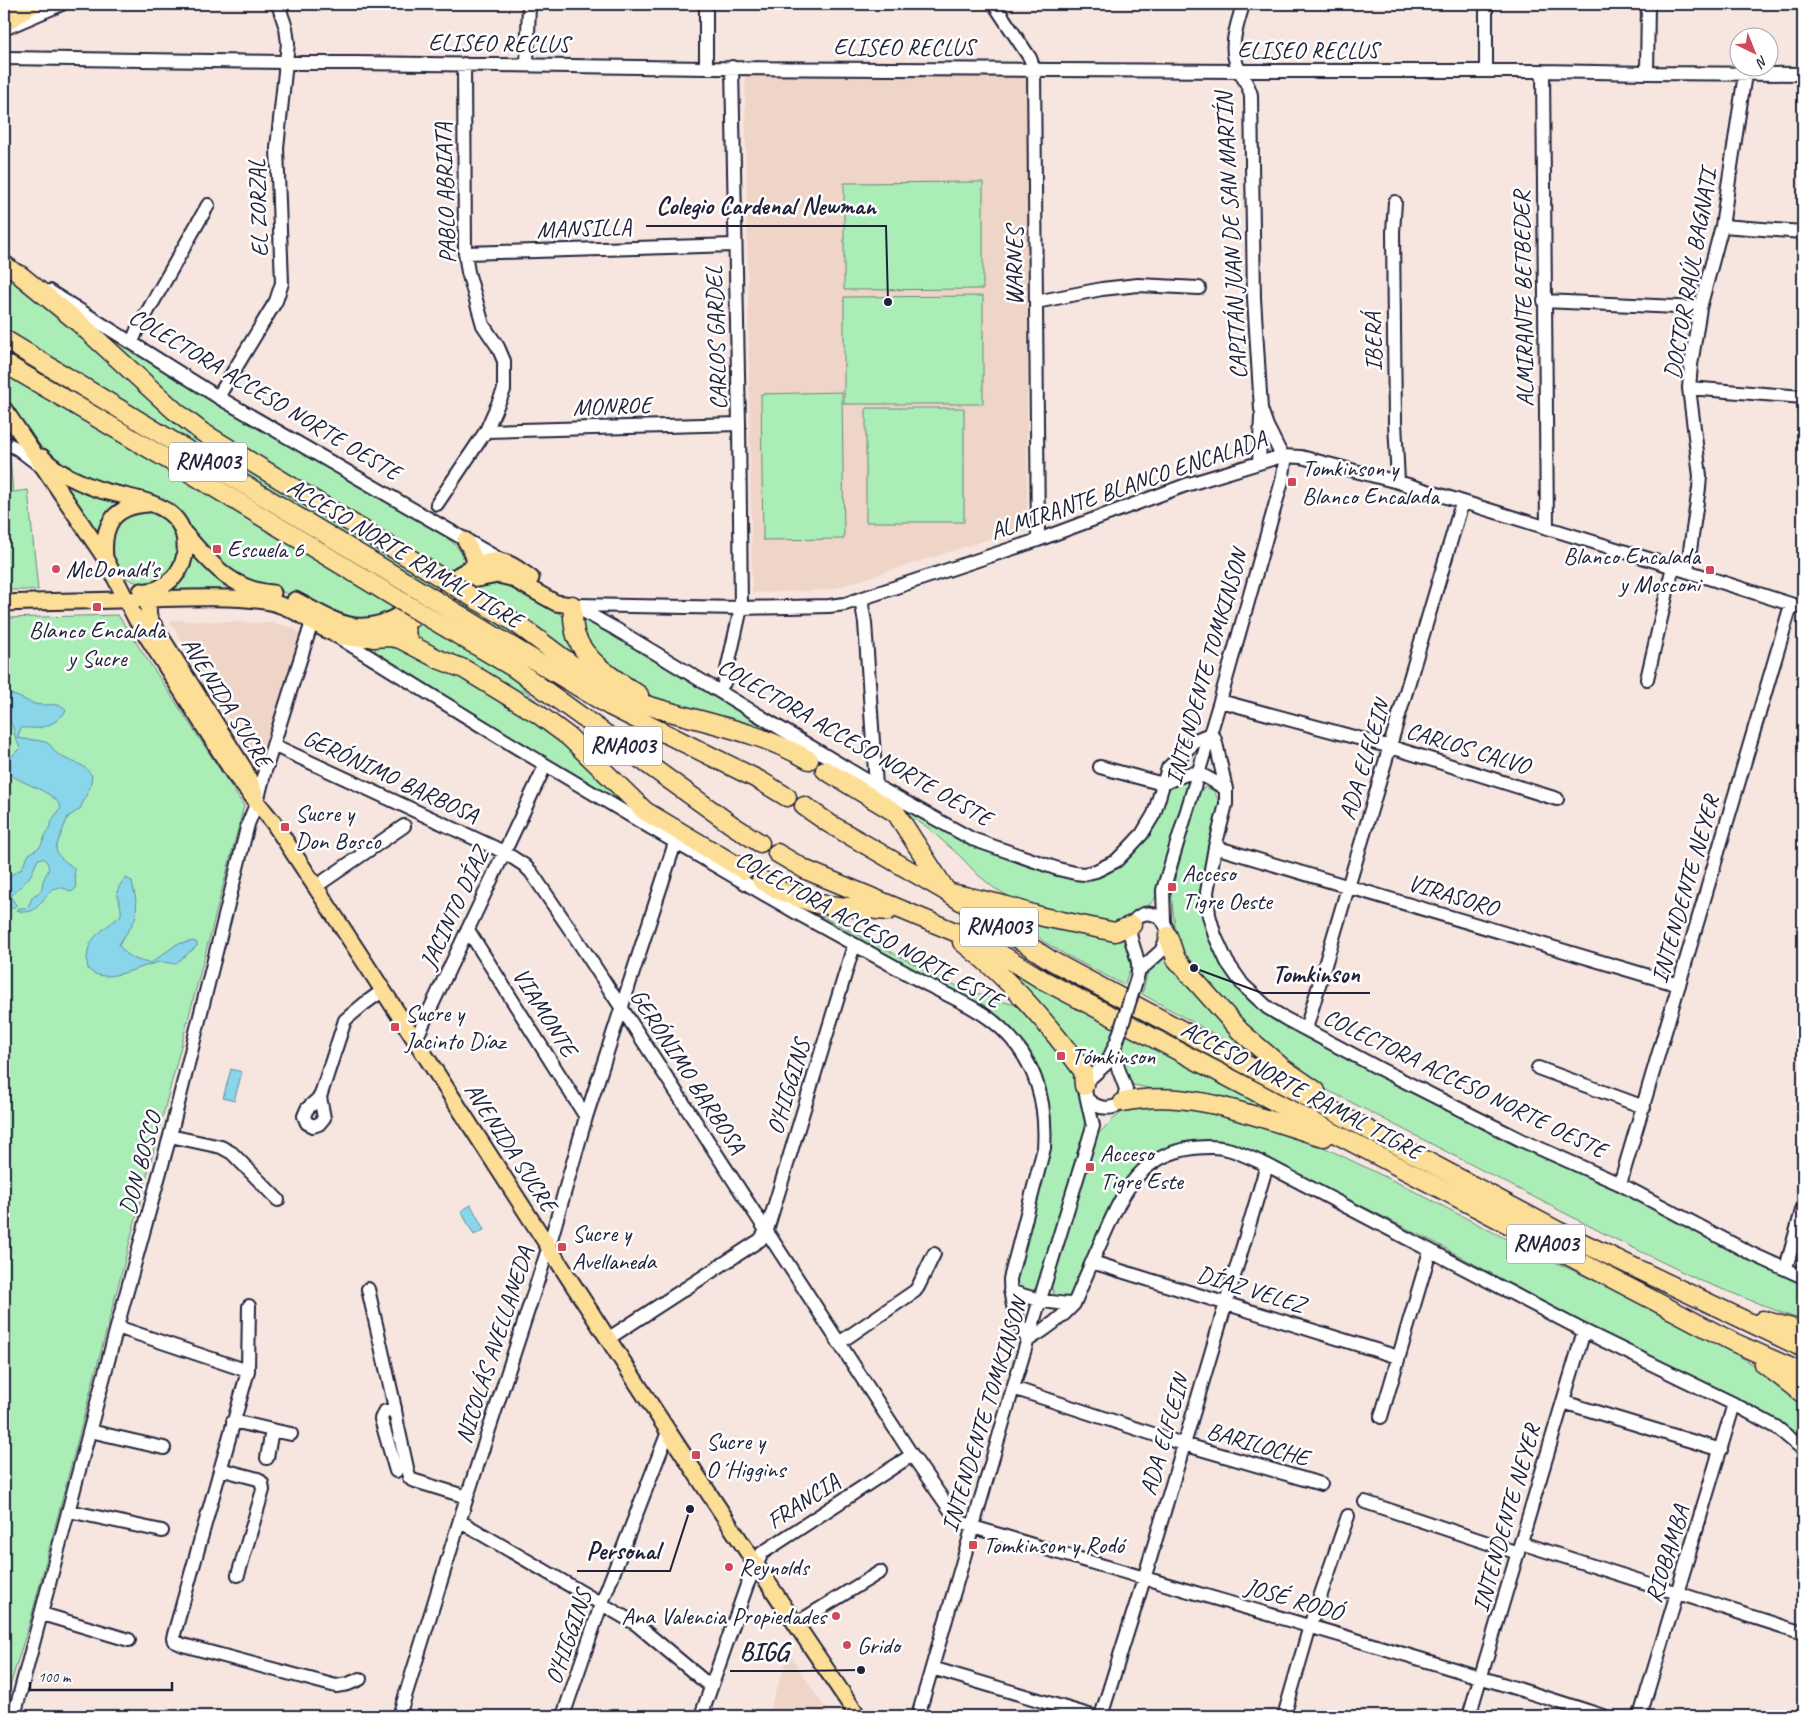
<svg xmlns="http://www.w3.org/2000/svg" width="1807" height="1720" viewBox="0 0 1807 1720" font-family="Caveat,sans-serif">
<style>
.built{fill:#efd4c8}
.green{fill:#abedb7;stroke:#668879}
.water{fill:#89d5e9;stroke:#608da3}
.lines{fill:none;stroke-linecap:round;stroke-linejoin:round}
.minor-casing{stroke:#22223b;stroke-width:16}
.major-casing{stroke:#22223b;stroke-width:19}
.highway-casing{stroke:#22223b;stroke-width:21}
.minor{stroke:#fff;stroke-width:12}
.major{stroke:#fdde96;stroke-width:15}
.highway{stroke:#fdde96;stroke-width:18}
.minor-bridge-casing{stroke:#22223b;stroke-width:16;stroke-linecap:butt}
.highway-bridge-casing{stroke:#22223b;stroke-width:21;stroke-linecap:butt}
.minor-bridge{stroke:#fff;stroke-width:12}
.highway-bridge{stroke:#fdde96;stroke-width:18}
.poi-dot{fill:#d1495b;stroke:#fff;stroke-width:2}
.labels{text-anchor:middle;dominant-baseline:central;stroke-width:5;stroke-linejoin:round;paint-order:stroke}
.shield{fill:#fff;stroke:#646476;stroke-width:1}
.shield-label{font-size:22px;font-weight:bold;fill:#22223b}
.street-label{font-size:24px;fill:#22223b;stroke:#fff}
.poi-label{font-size:24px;fill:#22223b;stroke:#fff;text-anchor:start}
.leader{fill:none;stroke:#22223b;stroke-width:2}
.callout-dot{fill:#22223b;stroke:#fff;stroke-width:2}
.callout-label{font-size:25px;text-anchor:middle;font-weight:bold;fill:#22223b;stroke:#fff;stroke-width:5;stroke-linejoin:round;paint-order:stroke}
</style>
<rect width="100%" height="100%" fill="#f6e6df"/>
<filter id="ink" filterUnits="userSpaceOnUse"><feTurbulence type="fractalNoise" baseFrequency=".02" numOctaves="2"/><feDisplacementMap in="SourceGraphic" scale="10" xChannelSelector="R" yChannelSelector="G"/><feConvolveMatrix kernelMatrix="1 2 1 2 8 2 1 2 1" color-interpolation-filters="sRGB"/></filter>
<g filter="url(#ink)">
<path class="built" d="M745 76 1028 77 1027 527 829 590 752 593Z
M169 620 274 623 294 628 301 636 257 765Z
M789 1653 830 1716H773L768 1714Z"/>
<path class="green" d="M983 182V289L844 290V183Z
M4 274 25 289 63 318 152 399 444 581 432 590 4 329Z
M983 296V404H844V297Z
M84 319 120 343C211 398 302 455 395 507 411 517 456 537 462 555 465 563 459 570 453 575L214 435Z
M4 331 465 628 461 629 404 609 363 626 283 592 253 586 223 565 167 506 72 474 47 456 21 426 4 400Z
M842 392 844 539 763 540 761 394Z
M866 408H964V522H866Z
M4 455 10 458 13 492 28 490 38 590H4Z
M53 471 130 501 106 518 96 538Z
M152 510 168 517 179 531 177 566C172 570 168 576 162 579 116 601 86 532 133 512 138 510 146 510 152 510Z
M191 544 245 592 163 591Z
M509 581 566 618 599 676 475 587 465 594 582 680 448 600 474 584Z
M118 615 244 806 31 1618 4 1705V618Z
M419 617 505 671 547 711 415 645 407 627Z
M586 617 979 847C1002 857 1064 883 1086 880 1099 878 1111 871 1121 864L1171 774 1193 781 1160 892 1150 904 1120 925 1088 922 1014 899 994 888 978 875 960 856 927 827 795 747 669 706 635 686 591 654 580 620Z
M386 642 453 672 535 719 718 859 777 893 957 986 997 1000 1023 1007 1076 1072 1079 1092 1084 1101 1089 1127 1042 1278 1034 1290C1021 1294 1016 1288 1013 1275L1047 1138 1020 1049 937 982 754 885 377 656 375 649 378 645Z
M1206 787 1214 791 1219 802 1201 888V899L1222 965 1286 1024 1357 1064 1435 1102 1493 1135 1615 1190 1803 1283V1321L1699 1280 1603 1233 1347 1100 1319 1086 1260 1040 1185 959 1175 928 1171 894 1198 791Z
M1019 918 1125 937 1131 967 1124 985 1066 955 1043 941Z
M1164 953 1171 968 1182 975 1276 1068 1142 994 1146 979V968Z
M994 960 1277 1113 1276 1115 1228 1103 1133 1085C1120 1071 1120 1059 1125 1042L1112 1034C1109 1046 1108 1059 1094 1063L1086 1058 1039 1004Z
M1136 1104 1197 1107 1279 1130 1315 1143 1400 1184 1512 1242 1617 1291 1726 1348 1759 1368 1803 1400V1444L1696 1380 1587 1326 1436 1243 1270 1160 1215 1141H1203L1163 1152 1146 1162 1127 1178 1074 1295 1068 1301 1056 1299 1051 1286 1052 1280 1094 1139C1107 1124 1118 1113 1136 1104Z"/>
<path class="water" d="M4 693C16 694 23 700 35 704 46 707 57 701 66 709 64 719 47 727 37 728 32 729 26 727 21 728L17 738C26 740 36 739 45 742 52 744 53 751 59 755 72 764 83 761 92 776L90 787 80 809 68 817 56 847 57 853 62 859 74 868 76 888 72 892C41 873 47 922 17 910L19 908H26L29 905 33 896 40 892 42 888 43 881 49 868 47 862 43 858 38 859C34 867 32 876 25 882 20 888 15 890 11 897L16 905 13 909 4 901V884L5 881 11 875 21 869 29 854 40 847 54 817 61 808C55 790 18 784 5 770L6 762 20 748C19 744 16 741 15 736 13 728 14 722 4 721Z
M125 878 132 881C134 892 140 911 134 921 130 930 123 936 119 945 126 956 138 962 151 963L177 944 194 941 197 943V946L175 964C169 963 162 961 156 963 137 967 103 986 88 969 83 937 101 933 121 915 122 896 110 897 125 878Z
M231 1069 242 1072 234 1101 223 1098Z
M471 1205 484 1230 474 1235 461 1211Z"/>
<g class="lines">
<defs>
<path id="minor" d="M706 4V68
M994 4 1030 58 1034 69 1038 540
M6 28 62 4
M4 58 706 68 1241 71H1543L1647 73 1803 74
M527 65 529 4
M1486 71V4
M1543 71 1547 528
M1647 73 1648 4
M1395 202 1393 232 1395 422 1398 482
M1722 226 1803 232
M465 253 735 245
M49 291 218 397 504 562
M1544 301 1700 308
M1036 302 1102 289 1138 285 1199 288
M132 342 137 330 208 205
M1689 388 1803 397
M218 397 276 301 282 283 277 148 288 43 286 28 278 4
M486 431 739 424
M4 442 18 449 39 465
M1259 463 1261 417
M437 504 486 431 504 390V361L498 347 483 325 468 272 465 253 464 64
M1687 571 1699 488 1700 476 1689 388 1691 365 1700 308 1722 226 1745 74
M861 599 865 623 876 786
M572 605 614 628 876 786 972 839 1058 869 1075 873 1084 874 1096 871 1116 861 1128 849 1142 834 1154 814 1168 768 1198 739 1210 734 1214 737 1216 743 1226 789V804L1215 847 1207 892 1209 915 1215 936 1227 962 1243 985 1268 1008 1286 1019 1382 1070 1523 1141 1620 1184 1752 1254 1803 1277
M577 605 741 608 829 606 845 604 1038 540 1186 485 1282 456 1301 457 1398 482 1655 561 1803 608
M338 637C489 732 642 824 797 913 840 937 884 961 928 985 953 998 981 1009 1002 1029 1036 1061 1047 1103 1044 1148L1010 1279C1010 1301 1016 1322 1028 1340 1045 1330 1060 1320 1074 1304 1084 1280 1094 1257 1105 1233 1124 1190 1141 1155 1193 1148 1206 1147 1219 1146 1231 1150 1243 1154 1255 1160 1267 1165L1584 1331 1734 1404 1776 1427 1803 1449
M1647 679 1673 566
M724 683 741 608 739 424 732 67
M1220 701 1391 747 1557 799
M273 745 504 852 524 865 531 872 580 944 912 1455 953 1514 959 1521 973 1527C1183 1591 1394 1648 1603 1716
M1100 767 1163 784C1195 768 1197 771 1226 789
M1215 847 1679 985
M315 887 404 826
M1164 921 1163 890 1220 701 1282 481 1285 462 1267 426 1261 409 1254 298 1251 95C1248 82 1238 72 1235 59 1230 42 1239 20 1243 4
M468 930 586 1117
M1137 978C1143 956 1125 940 1132 925 1141 905 1167 913 1168 936L1161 951 1139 971
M1306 1029 1462 503
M415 1041 545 766
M1538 1068 1644 1107
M320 1097 324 1118 319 1124 313 1126 307 1123 304 1116 307 1109 320 1097 345 1020 364 1004 382 991
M1087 1099C1097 1109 1112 1111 1123 1102L1126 1089 1118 1068 1115 1048
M170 1136 221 1147 232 1153 278 1200
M1620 1184 1791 605
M1092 1262 1398 1357
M1786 1268 1803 1207
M368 1289 393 1399 398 1427 409 1477 412 1480 467 1497
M1010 1291C1032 1299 1051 1304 1074 1304
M249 1306 248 1371 173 1638 174 1641 183 1645 336 1686 348 1684 360 1679
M117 1327 248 1371
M609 1338 760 1240 767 1230 854 945
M839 1343 915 1291 918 1287 934 1254
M1013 1388 1183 1444 1321 1484
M1563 1402 1721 1450
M395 1408 384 1412 381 1419 396 1471
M1381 1417 1430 1251
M233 1421 272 1430
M90 1431 164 1448
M267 1458 272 1430 291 1434
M220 1469 258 1479 262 1483 263 1490 238 1575
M1365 1502 1518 1553
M69 1511 162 1531
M461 1522 636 1624 710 1686
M1521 1543 1803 1633
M42 1614 129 1640
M795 1624 880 1572
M932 1668 1092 1716
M14 1716 117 1327 170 1136 248 824 257 802 264 774 312 622
M399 1716 467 1497 549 1246 586 1117 675 843
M563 1716 601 1605 668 1432
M701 1716 747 1585 762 1553 912 1455
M918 1716 1013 1388 1093 1126 1084 1086 1088 1080 1107 1063 1117 1041
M1101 1716 1144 1579 1267 1165
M1284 1716 1310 1626 1348 1516
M1469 1716 1584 1331
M1640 1716 1734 1404"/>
<path id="major" d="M4 263 20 275
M4 409 105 558 136 619 234 774 273 822C469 1119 657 1422 858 1716
M42 457C52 468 66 476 80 482 89 486 99 490 108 492 140 500 184 504 185 545 186 557 182 568 174 577 165 586 154 593 141 591
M185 534C211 563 231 590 273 593
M465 540C472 552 478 559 471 573
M105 558C102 525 113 506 148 504
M446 583C463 572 483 557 504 562 513 564 523 573 531 578
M154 591 148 605 149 618 245 770 255 793
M295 600C335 621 359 640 403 613
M4 603C52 601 100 601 148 599 187 598 227 596 265 601 306 607 325 645 370 638 396 635 444 596 467 581L498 575 511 578 556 603 572 605"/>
<path id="highway" d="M4 23 32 4
M20 275 79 323 175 411 202 432 424 567
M4 339 407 583
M4 363 177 465 396 598
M477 600C490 608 504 615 517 624 555 651 585 678 628 699 687 720 754 728 809 760
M572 605C573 615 573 627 576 636 586 663 617 680 639 695
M408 609 405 629 409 643
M460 615 610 706 759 780 787 797
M450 630 514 668 732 825 760 843
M373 638 389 637 400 639 438 659 464 669 538 714 569 737 645 811 744 870
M825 770 896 813 947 892 1000 904 1043 917 1115 932 1132 925
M804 806 830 824 947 892 1052 961 1558 1231 1803 1348
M777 853 806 870 984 944 1043 980 1359 1146 1733 1342 1803 1373
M761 880 785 893 817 904 888 911
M1168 936 1176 959 1240 1031 1284 1069 1316 1091
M962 942C1009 978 1048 1023 1083 1071L1084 1086
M1123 1102C1191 1087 1259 1119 1324 1137
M1763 1320 1803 1331
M1764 1364 1803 1394"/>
</defs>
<use href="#minor" class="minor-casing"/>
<use href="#major" class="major-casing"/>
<use href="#highway" class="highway-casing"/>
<use href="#minor" class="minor"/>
<use href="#major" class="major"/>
<use href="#highway" class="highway"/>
<defs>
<path id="minor-bridge" d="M1117 1041 1137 978"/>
<path id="highway-bridge" d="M424 567 477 600
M407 583 460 615
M396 598 450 630"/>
</defs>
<use href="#minor-bridge" class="minor-bridge-casing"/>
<use href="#highway-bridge" class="highway-bridge-casing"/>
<use href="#minor-bridge" class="minor-bridge"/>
<use href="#highway-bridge" class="highway-bridge"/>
</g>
</g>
<g class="poi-dot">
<rect x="1287" y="477" width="10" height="10" rx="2.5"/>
<rect x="212" y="544" width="10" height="10" rx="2.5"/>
<circle cx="56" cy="569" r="5"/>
<rect x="1705" y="565" width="10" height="10" rx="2.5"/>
<rect x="92" y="602" width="10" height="10" rx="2.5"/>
<rect x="280" y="822" width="10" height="10" rx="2.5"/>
<rect x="1167" y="882" width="10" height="10" rx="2.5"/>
<rect x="390" y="1022" width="10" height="10" rx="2.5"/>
<rect x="1056" y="1051" width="10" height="10" rx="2.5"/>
<rect x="1085" y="1162" width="10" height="10" rx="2.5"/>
<rect x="557" y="1242" width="10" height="10" rx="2.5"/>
<rect x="691" y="1450" width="10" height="10" rx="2.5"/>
<rect x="968" y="1540" width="10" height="10" rx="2.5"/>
<circle cx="729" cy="1567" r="5"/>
<circle cx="836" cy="1616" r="5"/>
<circle cx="847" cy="1645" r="5"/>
</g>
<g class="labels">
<g class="shield">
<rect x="169" y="442.5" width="78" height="39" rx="4"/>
<rect x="584" y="726.5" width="78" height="39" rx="4"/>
<rect x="960" y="907.5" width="78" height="39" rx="4"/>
<rect x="1507" y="1224.5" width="78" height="39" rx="4"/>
</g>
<g class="shield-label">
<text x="208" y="462">RNA003</text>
<text x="623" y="746">RNA003</text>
<text x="999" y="927">RNA003</text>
<text x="1546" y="1244">RNA003</text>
</g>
<g class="street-label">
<text transform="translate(499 43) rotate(1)">ELISEO RECLUS</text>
<text x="904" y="47">ELISEO RECLUS</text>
<text x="1308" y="50">ELISEO RECLUS</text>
<text transform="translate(445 193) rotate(-92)">PABLO ABRIATA</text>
<text transform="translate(258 208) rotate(-92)">EL ZORZAL</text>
<text transform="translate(584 228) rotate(-2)">MANSILLA</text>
<text transform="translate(1231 236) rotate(-93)">CAPITÁN JUAN DE SAN MARTÍN</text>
<text transform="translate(1014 266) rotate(-90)">WARNES</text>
<text transform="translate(1690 274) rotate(-80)">DOCTOR RAÚL BAGNATI</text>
<text transform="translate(1523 299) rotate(-91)">ALMIRANTE BETBEDER</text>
<text transform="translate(716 338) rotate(-92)">CARLOS GARDEL</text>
<text transform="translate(1373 342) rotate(-91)">IBERÁ</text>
<text transform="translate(265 394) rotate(31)">COLECTORA ACCESO NORTE OESTE</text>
<text transform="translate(612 406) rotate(-2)">MONROE</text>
<text transform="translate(1128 485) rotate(-19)">ALMIRANTE BLANCO ENCALADA</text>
<text transform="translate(405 553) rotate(31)">ACCESO NORTE RAMAL TIGRE</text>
<text transform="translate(1206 667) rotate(-74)">INTENDENTE TOMKINSON</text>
<text transform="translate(227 702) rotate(58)">AVENIDA SUCRE</text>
<text transform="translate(855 742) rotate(30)">COLECTORA ACCESO NORTE OESTE</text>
<text transform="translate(1468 748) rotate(17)">CARLOS CALVO</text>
<text transform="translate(1364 760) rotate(-73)">ADA ELFLEIN</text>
<text transform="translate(391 776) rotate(25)">GERÓNIMO BARBOSA</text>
<text transform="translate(1685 889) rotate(-74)">INTENDENTE NEYER</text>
<text transform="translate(1453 895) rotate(17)">VIRASORO</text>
<text transform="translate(454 908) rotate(-65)">JACINTO DÍAZ</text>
<text transform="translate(869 929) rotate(29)">COLECTORA ACCESO NORTE ESTE</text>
<text transform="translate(545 1012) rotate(58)">VIAMONTE</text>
<text transform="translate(688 1071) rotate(57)">GERÓNIMO BARBOSA</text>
<text transform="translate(1465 1083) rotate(26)">COLECTORA ACCESO NORTE OESTE</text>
<text transform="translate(788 1087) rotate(-73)">O'HIGGINS</text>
<text transform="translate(1302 1090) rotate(28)">ACCESO NORTE RAMAL TIGRE</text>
<text transform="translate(511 1147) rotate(57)">AVENIDA SUCRE</text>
<text transform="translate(140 1163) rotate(-75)">DON BOSCO</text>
<text transform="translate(1251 1289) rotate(17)">DÍAZ VELEZ</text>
<text transform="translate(494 1345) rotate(-72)">NICOLÁS AVELLANEDA</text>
<text transform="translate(984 1415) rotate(-73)">INTENDENTE TOMKINSON</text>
<text transform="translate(1164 1435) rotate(-74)">ADA ELFLEIN</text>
<text transform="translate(1258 1444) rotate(16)">BARILOCHE</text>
<text transform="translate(803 1501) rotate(-33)">FRANCIA</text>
<text transform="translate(1506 1518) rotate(-74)">INTENDENTE NEYER</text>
<text transform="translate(1667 1554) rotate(-73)">RIOBAMBA</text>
<text transform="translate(1294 1599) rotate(16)">JOSÉ RODÓ</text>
<text transform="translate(568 1637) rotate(-71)">O'HIGGINS</text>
</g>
<g class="poi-label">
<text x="1302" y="468">Tomkinson y<tspan x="1302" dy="28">Blanco Encalada</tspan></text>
<text x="227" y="549">Escuela 6</text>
<text x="1700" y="556" text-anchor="end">Blanco Encalada<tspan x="1700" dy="28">y Mosconi</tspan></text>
<text x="66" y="569">McDonald's</text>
<text x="97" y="630" text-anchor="middle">Blanco Encalada<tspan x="97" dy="28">y Sucre</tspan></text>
<text x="295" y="813">Sucre y<tspan x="295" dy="28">Don Bosco</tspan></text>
<text x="1182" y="873">Acceso<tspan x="1182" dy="28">Tigre Oeste</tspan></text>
<text x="405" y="1013">Sucre y<tspan x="405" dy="28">Jacinto Díaz</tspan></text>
<text x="1071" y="1056">Tómkinson</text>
<text x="1100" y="1153">Acceso<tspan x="1100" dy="28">Tigre Este</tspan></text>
<text x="572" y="1233">Sucre y<tspan x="572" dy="28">Avellaneda</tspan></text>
<text x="706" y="1441">Sucre y<tspan x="706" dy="28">O´Higgins</tspan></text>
<text x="983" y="1545">Tomkinson y Rodó</text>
<text x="739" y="1567">Reynolds</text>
<text x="826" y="1616" text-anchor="end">Ana Valencia Propiedades</text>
<text x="857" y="1645">Grido</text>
</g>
</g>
<path class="leader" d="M888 302L886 226H646M1194 968L1262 993H1370M690 1509L670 1571H577M861 1670L799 1671H730"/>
<g class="callout-dot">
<circle cx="888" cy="302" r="5"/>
<circle cx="1194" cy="968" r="5"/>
<circle cx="690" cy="1509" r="5"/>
<circle cx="861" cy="1670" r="5"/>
</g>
<g class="callout-label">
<text x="766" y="214">Colegio Cardenal Newman</text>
<text x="1316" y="982">Tomkinson</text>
<text x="623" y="1559">Personal</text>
<text x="764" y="1660">BIGG</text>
</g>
<rect width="1807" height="1720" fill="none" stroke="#fff" stroke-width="20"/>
<rect x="10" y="10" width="1787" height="1700" fill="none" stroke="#22223b" stroke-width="2" filter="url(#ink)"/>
<g transform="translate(1754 52) rotate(137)"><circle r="24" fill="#ffffff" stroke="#a7a7b1"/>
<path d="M0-4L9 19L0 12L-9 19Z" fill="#d1495b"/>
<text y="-8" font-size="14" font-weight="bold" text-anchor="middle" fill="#22223b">N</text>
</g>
<path d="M30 1682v8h142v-8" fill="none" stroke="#22223b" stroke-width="2.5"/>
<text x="38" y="1682" font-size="15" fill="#22223b" stroke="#ffffff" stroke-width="4" paint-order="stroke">100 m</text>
</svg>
